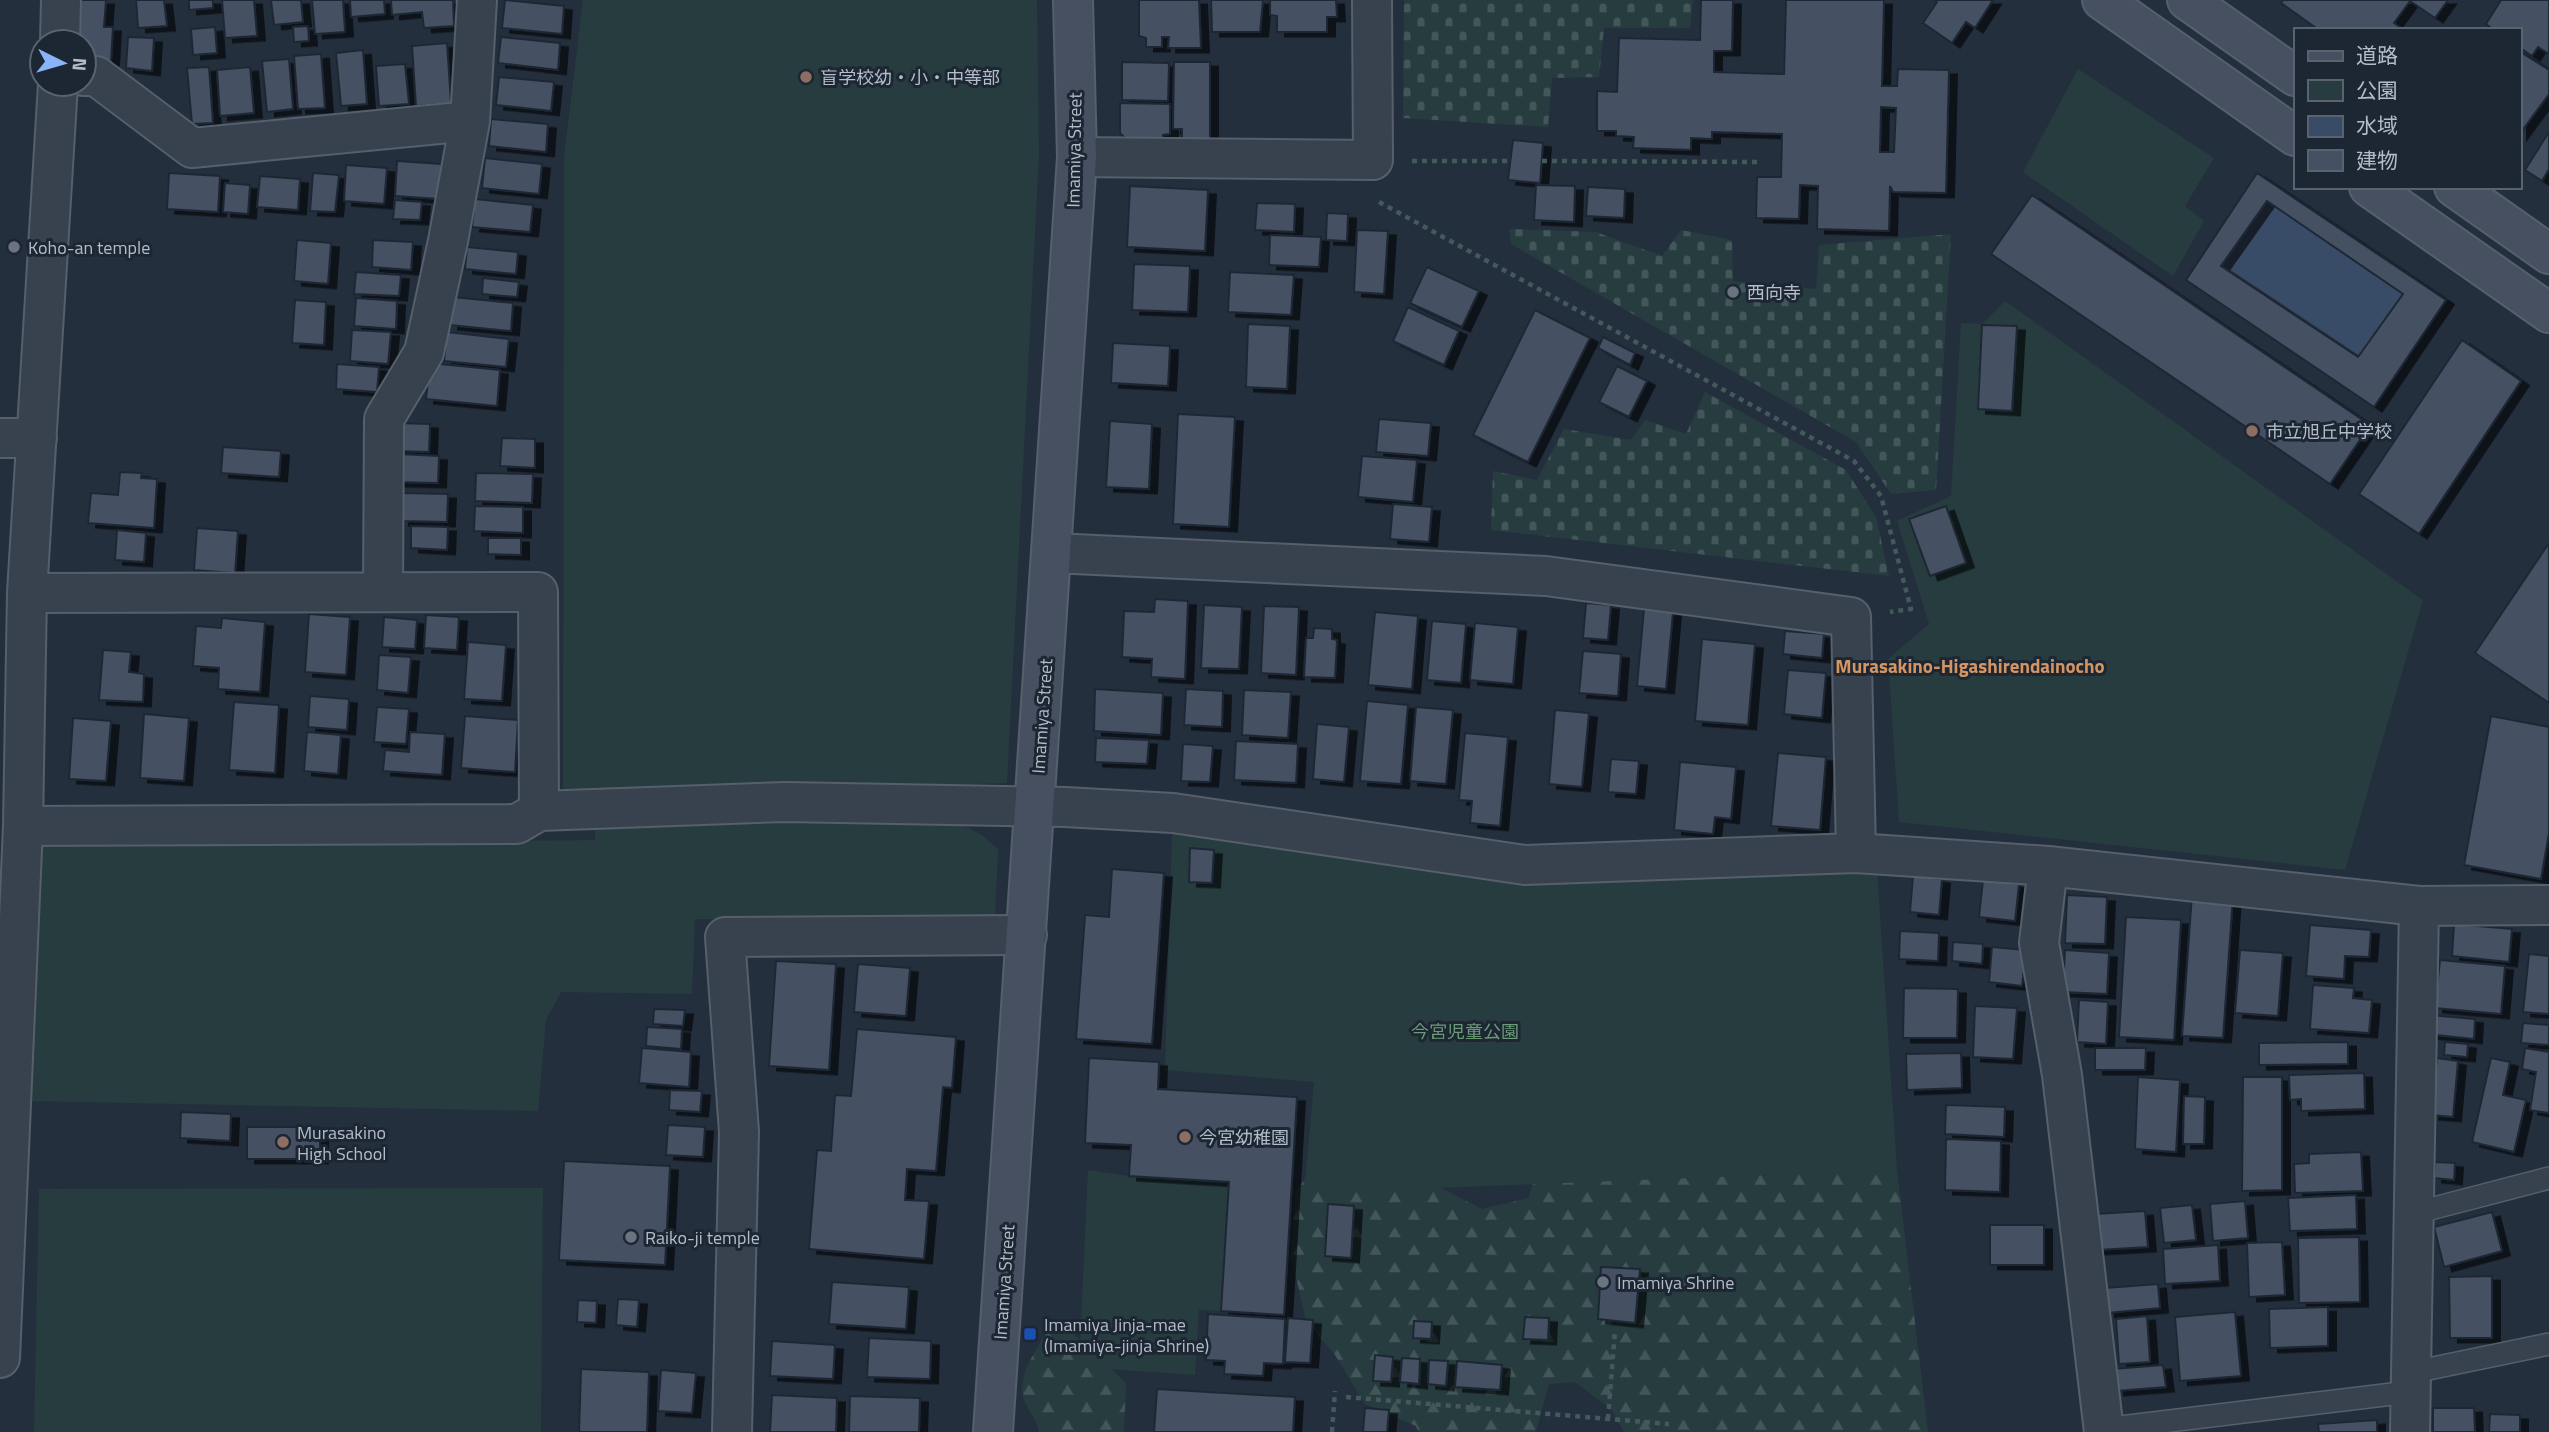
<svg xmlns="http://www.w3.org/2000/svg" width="2549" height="1432" viewBox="0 0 2549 1432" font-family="'Titillium Web','Noto Sans JP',sans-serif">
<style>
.forest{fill:url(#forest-firs)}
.cemetery{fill:url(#cemetery-stones)}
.park{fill:#263c3f}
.water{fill:#394c67}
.building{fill:#455162;stroke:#1f2835;stroke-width:2;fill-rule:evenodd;filter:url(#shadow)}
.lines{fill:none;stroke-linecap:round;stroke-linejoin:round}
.lane-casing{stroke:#565f6c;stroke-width:24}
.street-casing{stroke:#565f6c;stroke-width:42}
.secondary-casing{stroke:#565f6c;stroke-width:42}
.path{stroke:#44595c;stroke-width:4.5;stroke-dasharray:5 5;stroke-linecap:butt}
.lane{stroke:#38414e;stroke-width:21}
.street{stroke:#38414e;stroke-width:38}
.secondary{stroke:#465061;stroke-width:38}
.education-dot{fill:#8d6e63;stroke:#1d2633;stroke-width:2.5}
.worship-dot{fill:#6b7280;stroke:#1d2633;stroke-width:2.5}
.transit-dot{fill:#1a4fb4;stroke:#1d2633;stroke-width:2.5}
.labels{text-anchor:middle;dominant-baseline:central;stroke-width:6;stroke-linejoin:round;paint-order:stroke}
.poi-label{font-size:18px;fill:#b4bcc9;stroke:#1d2633;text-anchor:start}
.street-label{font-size:18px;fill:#b4bcc9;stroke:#1d2633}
.park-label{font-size:18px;fill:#6b9a76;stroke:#1d2633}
.neighbourhood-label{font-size:19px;font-weight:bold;fill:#d59563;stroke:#1d2633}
</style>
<defs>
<pattern id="forest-firs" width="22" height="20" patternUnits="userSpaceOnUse" patternTransform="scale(1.75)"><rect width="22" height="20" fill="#263c3f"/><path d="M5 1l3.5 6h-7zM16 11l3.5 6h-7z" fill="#435659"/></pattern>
<pattern id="cemetery-stones" width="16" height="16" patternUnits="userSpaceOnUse" patternTransform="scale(1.75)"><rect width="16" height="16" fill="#263c3f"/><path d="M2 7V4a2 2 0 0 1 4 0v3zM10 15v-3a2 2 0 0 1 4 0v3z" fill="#435659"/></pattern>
<filter id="shadow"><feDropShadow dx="8" dy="4.5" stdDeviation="0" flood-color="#0009"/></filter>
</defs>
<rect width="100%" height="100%" fill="#242f3e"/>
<path class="forest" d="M1871 1124 1897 1170 1928 1432H1624L1612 1410 1575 1382 1549 1384 1536 1432H1418L1416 1426 1365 1404 1335 1355 1306 1320 1291 1256 1295 1193 1324 1152 1431 1183 1482 1209 1529 1198 1542 1145Z
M1051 1325 1068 1329 1126 1383 1124 1432H1039C1037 1420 1030 1413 1025 1402 1014 1376 1039 1347 1051 1325Z"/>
<path class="cemetery" d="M1404 0H1693L1690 28H1604L1599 77 1552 78 1548 127 1403 118Z
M1509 229 1596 232 1662 256 1681 230 1732 240 1733 281 1816 289 1819 245 1951 234 1936 490 1891 494 1856 442 1511 244Z
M1705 392 1846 470 1876 517 1889 576 1491 530 1493 471 1537 480 1564 429 1631 440 1645 420 1686 434Z"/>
<path class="park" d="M583 0H1037L1039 154 1007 783 563 797 564 157Z
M2078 69 2214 158 2185 206 2204 221 2173 276 2023 172Z
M2005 301 2423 600 2345 870 1899 822 1888 659 1929 624 1897 521 1951 496 1961 323 1982 324Z
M595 816 954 821 982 835 998 849 995 919H695L692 994 561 992 546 1020 538 1111 29 1101 41 847 595 840Z
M1192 831 1877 870 1897 1170 1304 1193 1314 1082 1165 1070 1172 833Z
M1088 1170 1129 1176 1229 1182 1221 1311 1199 1310 1195 1375 1079 1367Z
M543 1188 541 1432H34L39 1189Z"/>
<path class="water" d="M2267 201 2403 294 2358 357 2221 266Z"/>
<path class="building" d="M78 0H106L104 27H113L111 61 84 60V42H75Z
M136 0H164L167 26 138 28Z
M189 0H213V8L189 10Z
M222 0H254L257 36 225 38Z
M271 0H301L303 22 274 25Z
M312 0H343L345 32 315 34Z
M350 0H384L385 14 351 17Z
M391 0H453L454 26 424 28 422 12 392 15Z
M505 0 564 6 562 34 502 28Z
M1139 0H1199L1201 48H1168L1169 37H1162V47H1146V38L1139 36Z
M1211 0H1263L1260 32H1212Z
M1270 0H1336L1337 17H1327V32H1277V16L1270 15Z
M1701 0H1733L1732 51H1714V72L1784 74 1786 0H1884L1882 86H1897L1898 69 1949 70 1946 193 1893 192 1890 186 1889 231 1817 229 1818 186 1800 185 1799 219 1756 218 1757 177H1781L1782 134 1712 132V139L1691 138V150L1633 148 1634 137 1616 136V131H1597V91L1617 92 1619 38 1700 40ZM1881 107 1896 108 1894 152H1880Z
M1934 0H1993L1975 28 1966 22 1952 43 1923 23 1937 2Z
M2283 0H2448L2435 18 2410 1 2394 23 2404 30H2319L2281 3Z
M2501 0H2549V54L2538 47 2532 56 2519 47V30H2494L2486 24Z
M308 26 309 41 294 42 293 27Z
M215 27 217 53 193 55 191 29Z
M128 37 154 38 152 71 126 68Z
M501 37 560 43 558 70 498 63Z
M447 43 451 103 416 106 412 46Z
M363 50 367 104 341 106 336 53Z
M2519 51 2549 70V94L2519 135Z
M321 54 325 108 298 109 294 56Z
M289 59 293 109 267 112 262 61Z
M1122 62 1169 63 1168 101 1122 100Z
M1174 62H1210V142H1182V129H1173Z
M405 64 409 104 379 106 376 66Z
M209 67 213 123 192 124 187 68Z
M250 67 254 113 220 116 217 70Z
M499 77 554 82 551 111 496 105Z
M1120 103 1170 104V134L1163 135 1162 145 1133 146 1120 133Z
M491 119 548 124 546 152 489 146Z
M2549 132V169L2542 181 2525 170Z
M1513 140 1543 143 1540 183 1508 180Z
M485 158 542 164 539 194 482 188Z
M397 161 442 164 439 199 395 196Z
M346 165 387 168 384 204 344 201Z
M169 173 220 176 218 212 167 209Z
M313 173 339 175 335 212 310 211Z
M2257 173 2446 300 2374 407 2186 280ZM2267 201 2403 294 2358 357 2221 266Z
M260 176 300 179 298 210 257 207Z
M225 183 250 185 248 214 223 212Z
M1536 185 1575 186 1574 222 1534 220Z
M1130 186 1208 190 1205 251 1127 247Z
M1588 187 1625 189 1624 218 1586 216Z
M2032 195 2370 425 2330 484 1991 254Z
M475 199 533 205 530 232 472 227Z
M395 200 422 202 420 220 393 219Z
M1257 203 1295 204 1294 232 1255 230Z
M1327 213 1348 214 1347 241 1326 240Z
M1357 230 1388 231 1384 294 1354 292Z
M1270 235 1321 237 1319 267 1269 265Z
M297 240 331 243 328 284 294 281Z
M373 240 413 242 411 270 372 267Z
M467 247 518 252 516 274 465 269Z
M1134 264 1190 266 1188 312 1132 310Z
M1427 267 1479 291 1462 327 1410 303Z
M356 272 401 275 399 296 354 294Z
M1230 272 1294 275 1291 315 1228 312Z
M483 278 519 282 517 297 482 294Z
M453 297 513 303 511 331 450 325Z
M356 298 397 301 396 329 354 326Z
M295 300 326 302 324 345 292 343Z
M1408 307 1459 331 1444 365 1393 341Z
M1535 310 1590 338 1528 462 1473 435Z
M1248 324 1290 326 1287 389 1246 387Z
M1982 325 2017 326 2012 411 1978 409Z
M352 330 391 332 388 364 350 361Z
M447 332 509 339 506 367 444 361Z
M1603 337 1635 353 1630 365 1598 348Z
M2462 340 2521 381 2419 534 2359 494Z
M1113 343 1170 346 1168 386 1111 383Z
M430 363 500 370 497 406 426 399Z
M337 364 379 367 377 392 336 389Z
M1617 366 1647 381 1629 417 1599 402Z
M1178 414 1235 417 1229 527 1173 524Z
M1379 419 1431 423 1428 456 1376 452Z
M1110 421 1152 424 1149 489 1106 487Z
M396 423 430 424 429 452 396 451Z
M502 438 535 439V468L500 466Z
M223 447 281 451 279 477 221 473Z
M397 454 439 456 438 483 397 482Z
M1362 456 1417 460 1413 502 1358 497Z
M120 472 142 473 141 478 157 479 154 528 88 523 91 493 118 495Z
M476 473 533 474 532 503 475 501Z
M402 493 448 494 447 522 401 521Z
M1393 504 1432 507 1429 542 1390 539Z
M475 506 523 507V533L474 531Z
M1946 506 1966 563 1930 576 1909 519Z
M411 526 448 527 447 550 411 548Z
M197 528 238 531 235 573 194 570Z
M117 530 146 533 144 562 115 560Z
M488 538H521V555L488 554Z
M2549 543V703L2475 653Z
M1155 599 1188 601 1185 679 1151 677 1152 659 1122 657 1124 611 1154 612Z
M1586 603 1611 605 1608 640 1583 638Z
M1204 605 1242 607 1239 669 1201 668Z
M1264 606 1299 607 1296 675 1261 673Z
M1644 609 1673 612 1666 689 1637 686Z
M1375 612 1418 616 1412 689 1368 685Z
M309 614 350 617 346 675 305 672Z
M426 615 459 617 457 650 424 648Z
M384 617 417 620 415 649 382 647Z
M222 618 265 622 260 692 218 689 219 668 193 666 196 626 221 628Z
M1432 621 1466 624 1461 683 1427 680Z
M1475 623 1518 627 1513 684 1470 680Z
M1314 628 1332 629V639L1337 640 1335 678 1304 677 1306 638H1313Z
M1785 631 1824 634 1822 658 1783 654Z
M1702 639 1755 644 1748 725 1695 721Z
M468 642 506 645 502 701 464 699Z
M103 650 131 652 129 672 144 674 143 702 99 700Z
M1583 651 1621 654 1618 696 1579 693Z
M379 655 411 657 408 693 377 690Z
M1788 670 1826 673 1822 718 1784 714Z
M1095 689 1163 693 1161 735 1094 731Z
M1186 689 1223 691 1222 727 1184 725Z
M1244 690 1291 692 1288 738 1242 735Z
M310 696 349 699 347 730 308 727Z
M1367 701 1408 705 1401 784 1360 781Z
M234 702 279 705 275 773 229 770Z
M377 707 409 709 406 744 374 742Z
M1416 707 1453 710 1446 784 1410 781Z
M1555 710 1589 713 1582 787 1549 784Z
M144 714 189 718 184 781 140 778Z
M465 716 518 720 515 772 461 768Z
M2491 716 2549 727V833L2541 879 2464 865Z
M73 718 111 721 106 781 69 779Z
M1317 724 1349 727 1344 782 1313 779Z
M307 732 341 735 338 774 304 771Z
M410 732 445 734 442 775 383 771 385 750 409 752Z
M1465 733 1508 737 1500 826 1470 823 1472 801 1459 800Z
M1096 738 1149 740 1147 764 1095 762Z
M1236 741 1298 744 1296 783 1234 780Z
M1183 744 1213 746 1210 782 1181 781Z
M1778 753 1826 757 1820 830 1771 826Z
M1611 759 1639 761 1636 794 1608 792Z
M1680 762 1736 767 1731 819 1715 817 1713 834 1674 830Z
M1190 848 1214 850 1212 883 1189 882Z
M1112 869 1164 873 1152 1044 1076 1039 1085 915 1109 917Z
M1913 876 1942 879 1939 915 1910 912Z
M1983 880 2019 884 2015 921 1979 917Z
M2192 894 2233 896 2223 1038 2182 1036Z
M2067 895 2107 897 2105 944 2065 943Z
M2126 917 2181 920 2174 1040 2119 1037Z
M2454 924 2512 929 2509 962 2452 956Z
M2310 925 2371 930 2369 957 2345 956 2344 979 2306 976Z
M1900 931 1939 933 1938 961 1899 959Z
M1953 942 1983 944 1982 964 1952 961Z
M1992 947 2026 950 2022 986 1989 982Z
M2065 950 2109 953 2107 994 2063 992Z
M2240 950 2283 953 2278 1016 2235 1013Z
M2529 954 2549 956V1014L2523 1012Z
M2440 960 2505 966 2501 1014 2435 1008Z
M776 961 836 964 829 1070 769 1066Z
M858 964 910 968 906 1016 854 1012Z
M2313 985 2354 988 2353 998 2372 1000 2369 1033 2310 1029Z
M1904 988 1958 989 1957 1038H1903Z
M2079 1000 2108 1002 2106 1044 2077 1042Z
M1975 1006 2017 1008 2013 1059 1973 1057Z
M654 1009 685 1010 683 1026 653 1024Z
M2429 1015 2475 1019 2474 1039 2427 1034Z
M2523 1023 2549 1025V1045L2521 1043Z
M647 1027 682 1029 681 1049 646 1046Z
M857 1029 956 1037 952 1088 943 1087 936 1171 907 1169 905 1200 929 1201 924 1259 809 1249 817 1150 831 1151 835 1095 851 1096Z
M2348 1042V1064L2259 1065V1043Z
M2445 1042 2468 1044 2467 1057 2444 1055Z
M642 1048 691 1052 689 1087 639 1083Z
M2095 1048H2146L2145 1070H2095Z
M2525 1048 2549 1052V1113L2530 1110 2536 1072 2522 1069Z
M1961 1053 1962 1088 1907 1090 1906 1054Z
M1089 1058 1159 1062 1158 1089 1297 1097 1284 1315 1221 1311 1229 1182 1129 1176 1131 1145 1085 1143Z
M2437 1058 2458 1061 2453 1117 2431 1115Z
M2491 1058 2510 1062 2503 1095 2526 1100 2514 1152 2472 1142Z
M2364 1073 2365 1109 2301 1111V1099L2290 1100 2289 1075Z
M2138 1077 2180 1080 2176 1152 2135 1149Z
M2243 1077H2282V1190L2242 1191Z
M670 1090 702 1091 700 1112 669 1110Z
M2184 1096 2205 1097 2204 1144H2183Z
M1946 1105 2005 1107 2004 1137 1945 1134Z
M181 1112 231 1114 230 1141 180 1138Z
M668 1125 705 1127 703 1157 666 1155Z
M247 1127H320V1159H247Z
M1946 1139 2001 1141 2000 1192 1945 1190Z
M2361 1152 2363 1191 2295 1193 2294 1164 2309 1163V1154Z
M564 1161 670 1166 665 1265 559 1260Z
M2435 1162 2455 1163 2454 1180 2434 1178Z
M2356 1195 2357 1229 2290 1231 2288 1198Z
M2245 1201 2248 1238 2213 1241 2210 1204Z
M1328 1204 1354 1206 1351 1258 1325 1256Z
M2192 1205 2196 1240 2164 1243 2160 1208Z
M2145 1211 2148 1247 2097 1250 2095 1214Z
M2492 1212 2502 1251 2444 1267 2434 1227Z
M1990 1225H2044V1265H1990Z
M2359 1237 2360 1302 2299 1303 2298 1238Z
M2282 1242 2285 1295 2249 1297 2247 1243Z
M2218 1245 2220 1281 2165 1284 2163 1249Z
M1601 1267 1640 1269 1635 1323 1598 1319Z
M2492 1276V1338H2450L2449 1277Z
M832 1282 909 1287 906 1329 829 1324Z
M2158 1284 2160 1308 2107 1313 2105 1288Z
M618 1299 639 1300 637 1327 616 1325Z
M578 1300 597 1301 596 1323 577 1322Z
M2328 1307V1346L2270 1348 2269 1309Z
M2235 1312 2241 1376 2180 1381 2175 1317Z
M1208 1314 1285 1319 1283 1364 1264 1363 1263 1376 1224 1374 1225 1361 1206 1360Z
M2147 1316 2150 1362 2119 1364 2116 1319Z
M1525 1317 1549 1318 1548 1340 1523 1339Z
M1288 1318 1313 1320 1310 1363 1285 1362Z
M1414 1321 1432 1322 1431 1339 1413 1338Z
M869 1338 931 1341 930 1379 867 1377Z
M772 1341 835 1345 833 1379 770 1376Z
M1375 1355 1393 1357 1391 1382 1373 1381Z
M1402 1358 1420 1359 1419 1384 1400 1382Z
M1429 1360 1448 1361 1446 1386 1428 1384Z
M1457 1361 1502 1365 1500 1390 1455 1387Z
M2163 1365 2166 1387 2116 1391 2113 1369Z
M581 1369 649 1372 647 1432H579Z
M661 1370 696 1373 692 1413 658 1411Z
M1157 1389 1295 1397 1293 1432H1154Z
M772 1395 837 1398 836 1432H770Z
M850 1396 920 1398 919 1432H849Z
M1365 1408 1389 1410 1387 1432H1363Z
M2433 1408H2474L2475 1432H2433Z
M2490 1414 2520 1415V1432H2489Z
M2377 1420V1432H2319L2318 1424Z"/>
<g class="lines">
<defs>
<path id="lane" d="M2411 1214 2549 1178
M2409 1373 2549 1344
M2104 1429 2409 1392"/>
<path id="street" d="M60 42 61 0
M84 76H96L192 148 470 121
M1077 157 1373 160 1372 0
M0 438H37
M1053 553 1546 576 1851 617 1856 853
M383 592 384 419 424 352 448 241 470 121 477 0
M27 593 538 592 539 811
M23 826 517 824 539 811 785 802 1065 807 1173 813 1525 865 1856 853 2048 866 2419 906 2549 905
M2048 866 2039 943 2062 1075 2104 1432
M0 1358 23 826 27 593 58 84
M732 1432 739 1132 725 937 1027 935
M2410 1432 2419 906"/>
<path id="secondary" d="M2102 0 2295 136
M2187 0 2295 76
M2369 187 2549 313
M2454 187 2549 254
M993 1432 1077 157 1073 0"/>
</defs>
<use href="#lane" class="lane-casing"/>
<use href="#street" class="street-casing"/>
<use href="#secondary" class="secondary-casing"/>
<path class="path" d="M1412 161H1510
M1542 161 1759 162
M1379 202 1854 461 1881 496 1911 609 1890 612
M1346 1397 1669 1424
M1608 1419 1615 1330
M1332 1432 1335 1391"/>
<use href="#lane" class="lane"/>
<use href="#street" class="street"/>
<use href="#secondary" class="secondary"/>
</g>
<g class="education-dot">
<circle cx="806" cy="77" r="7"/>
<circle cx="2252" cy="431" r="7"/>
<circle cx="1185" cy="1137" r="7"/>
<circle cx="283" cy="1142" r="7"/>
</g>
<g class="worship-dot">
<circle cx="14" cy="247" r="7"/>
<circle cx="1733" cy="292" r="7"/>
<circle cx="631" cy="1237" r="7"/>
<circle cx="1603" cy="1282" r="7"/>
</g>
<rect class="transit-dot" x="1023" y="1327" width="14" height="14" rx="3.5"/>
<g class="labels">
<g class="poi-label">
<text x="820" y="77">盲学校幼・小・中等部</text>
<text x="28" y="247">Koho-an temple</text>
<text x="1747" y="292">西向寺</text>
<text x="2266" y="431">市立旭丘中学校</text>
<text x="297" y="1132">Murasakino<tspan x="297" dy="21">High School</tspan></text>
<text x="1199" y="1137">今宮幼稚園</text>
<text x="645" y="1237">Raiko-ji temple</text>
<text x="1617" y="1282">Imamiya Shrine</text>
<text x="1044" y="1324">Imamiya Jinja-mae<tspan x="1044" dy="21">(Imamiya-jinja Shrine)</tspan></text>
</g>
<g class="street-label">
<text transform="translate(1074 150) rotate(-89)">Imamiya Street</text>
<text transform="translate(1042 716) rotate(-86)">Imamiya Street</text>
<text transform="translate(1004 1282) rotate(-86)">Imamiya Street</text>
</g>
<g class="park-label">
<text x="1465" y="1031">今宮児童公園</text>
</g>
<g class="neighbourhood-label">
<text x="1970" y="665">Murasakino-Higashirendainocho</text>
</g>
</g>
<rect x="2294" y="28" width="228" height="161" fill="#1d2633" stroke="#59626f" stroke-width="2"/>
<rect x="2308" y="51" width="35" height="10" fill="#465061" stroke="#59626f" stroke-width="2"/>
<text x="2356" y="63" font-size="21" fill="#b4bcc9">道路</text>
<rect x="2308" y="80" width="35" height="21" fill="#263c3f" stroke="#59626f" stroke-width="2"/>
<text x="2356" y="98" font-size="21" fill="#b4bcc9">公園</text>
<rect x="2308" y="116" width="35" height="21" fill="#394c67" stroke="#59626f" stroke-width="2"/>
<text x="2356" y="133" font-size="21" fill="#b4bcc9">水域</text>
<rect x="2308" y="150" width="35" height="21" fill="#455162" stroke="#59626f" stroke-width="2"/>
<text x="2356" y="168" font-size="21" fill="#b4bcc9">建物</text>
<g transform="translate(63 63) rotate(95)"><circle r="33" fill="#1d2633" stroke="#59626f" stroke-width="2"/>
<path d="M0-5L12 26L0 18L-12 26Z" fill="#8ab4f8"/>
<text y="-10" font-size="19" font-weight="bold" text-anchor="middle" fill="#b4bcc9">N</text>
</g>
</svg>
